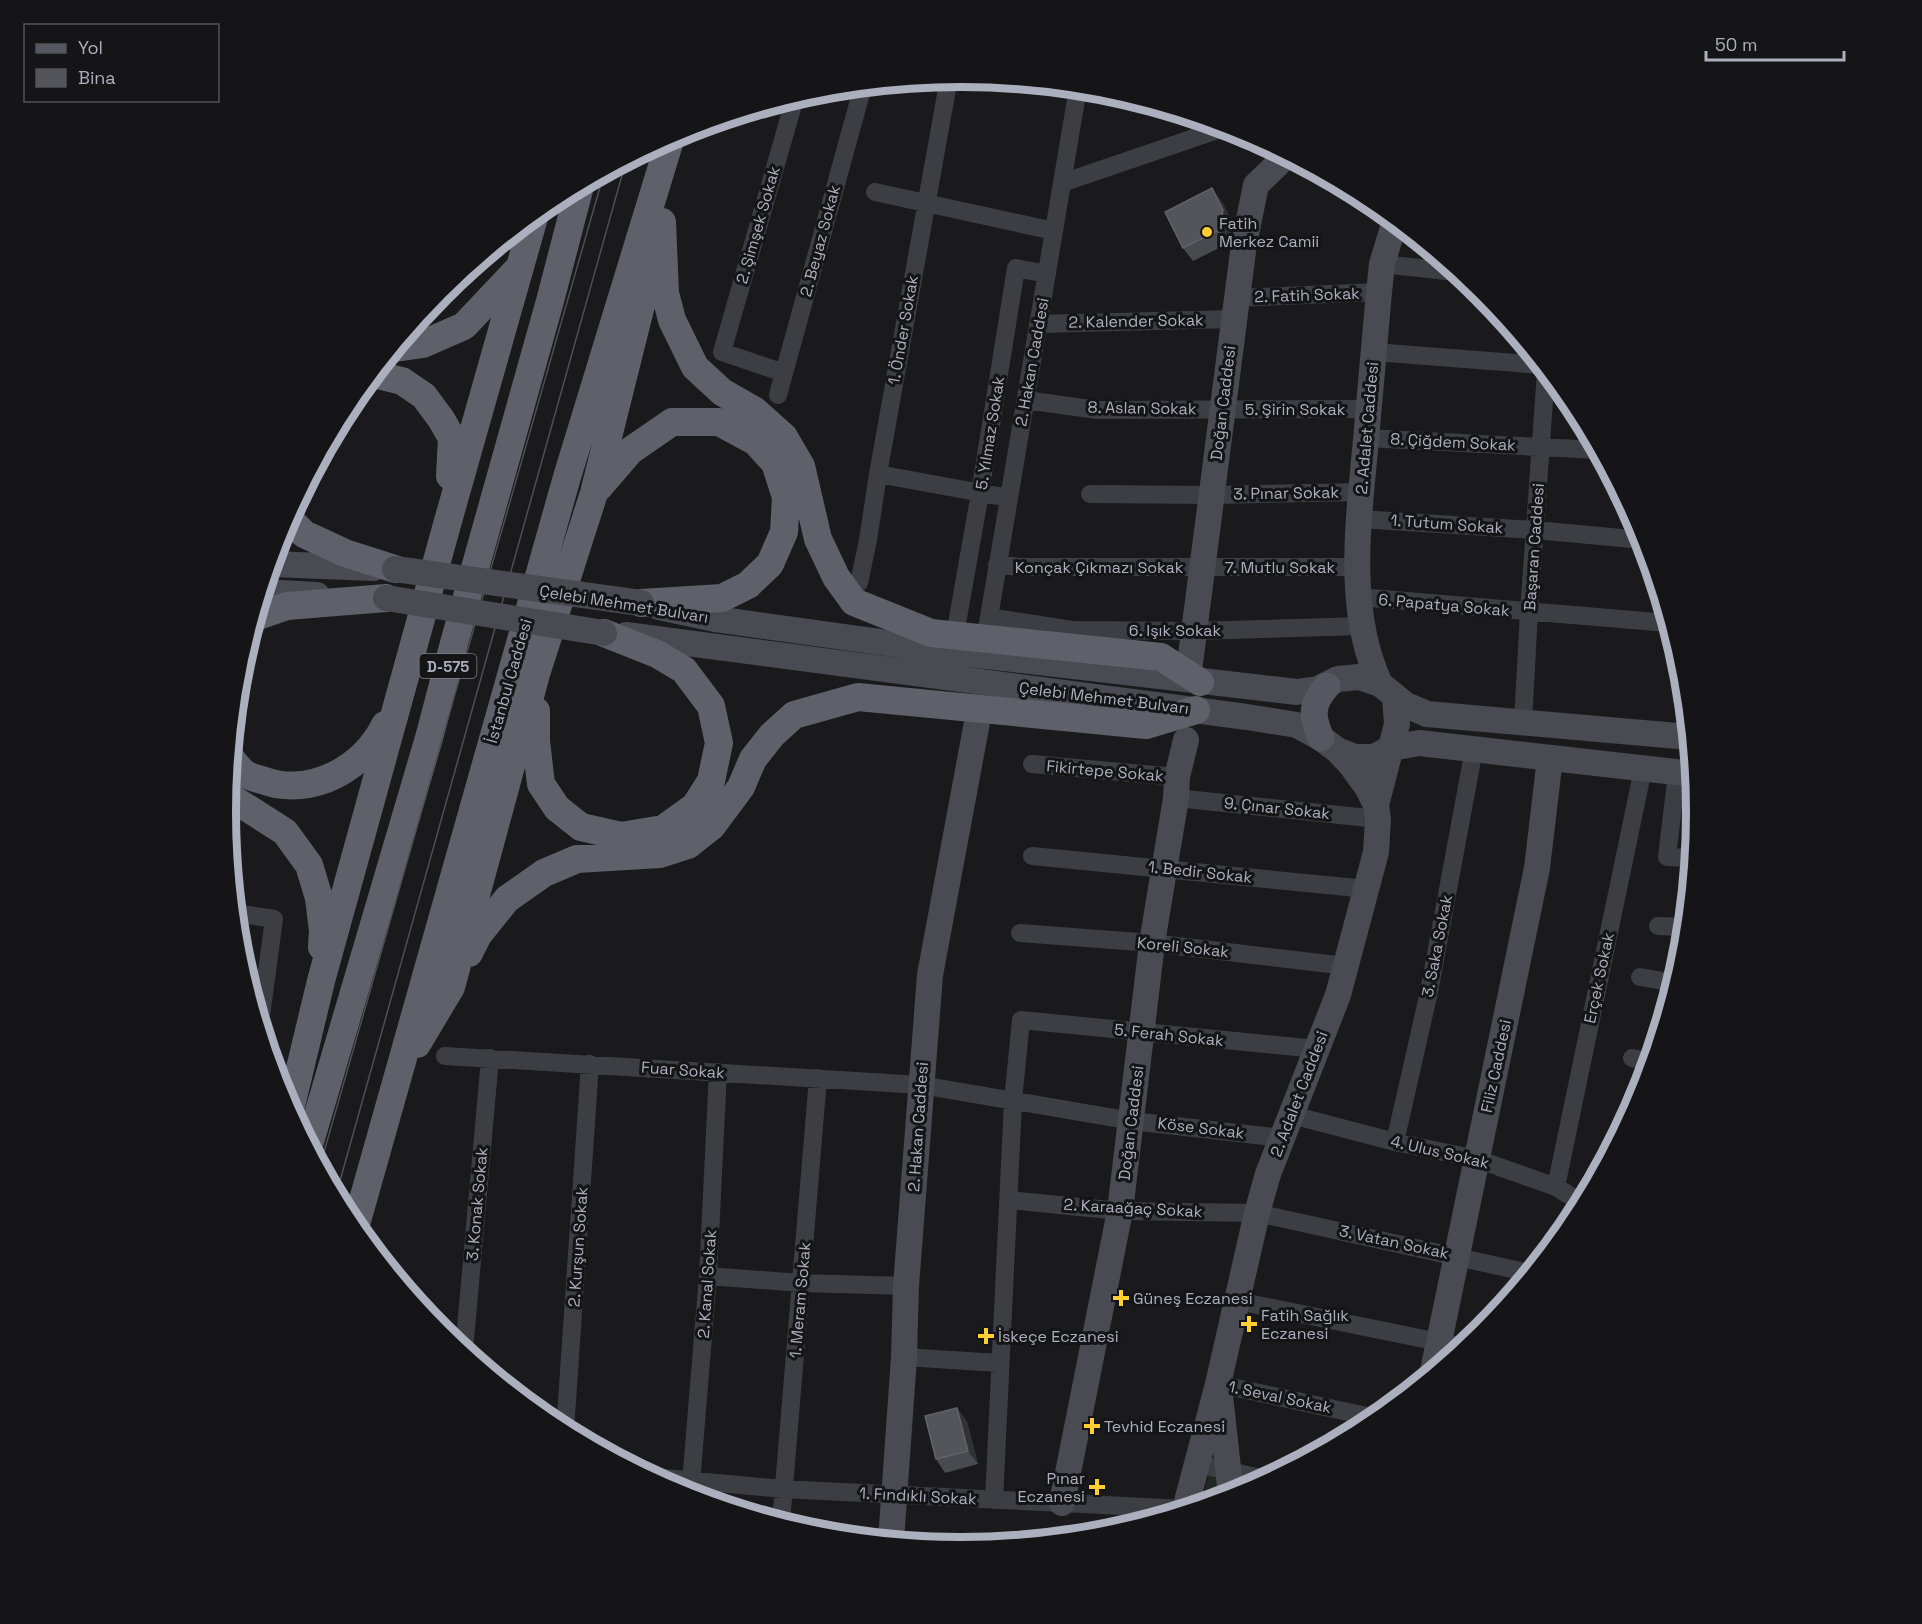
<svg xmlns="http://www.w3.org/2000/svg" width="1922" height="1624" viewBox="0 0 1922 1624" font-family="'Space Grotesk',sans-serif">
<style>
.green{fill:#1f2922}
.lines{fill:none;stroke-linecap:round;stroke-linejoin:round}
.minor{stroke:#3d3d44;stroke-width:18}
.secondary{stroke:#494a52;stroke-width:26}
.primary{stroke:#565861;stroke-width:27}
.trunk{stroke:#5e606a;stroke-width:28}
.tram{stroke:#4e4f57;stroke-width:1.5}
.secondary-bridge{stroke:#494a52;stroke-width:26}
.wall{fill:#484a4f}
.shaded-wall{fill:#313236}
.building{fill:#53555b;stroke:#61636a;stroke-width:1.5}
.poi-dot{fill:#ffce30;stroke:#151518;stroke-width:2}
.labels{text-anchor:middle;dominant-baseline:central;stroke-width:6;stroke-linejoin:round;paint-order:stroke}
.shield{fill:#151518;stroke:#7f818c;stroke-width:1.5}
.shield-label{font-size:15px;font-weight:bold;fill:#acafbd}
.poi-label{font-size:16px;fill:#acafbd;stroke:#151518;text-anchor:start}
.street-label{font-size:16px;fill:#acafbd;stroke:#151518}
.rim{fill:none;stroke:#acafbd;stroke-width:8}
</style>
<rect width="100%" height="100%" fill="#1a1a1d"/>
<path class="green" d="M1209 1474 1221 1477 1222 1498 1201 1504Z"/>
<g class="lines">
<path class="minor" d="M1062 183 1226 127
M875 192 1054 231
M1382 264 1456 272
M1236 298 1379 292
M1039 324 1233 319
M1374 352 1541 365
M784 373 722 352 795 98
M778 395 863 86
M1026 400 1097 410 1368 409
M1366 438 1598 450
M878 474 1009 498
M1090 494 1212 495 1361 492
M1359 519 1535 530 1643 540
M997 565 1024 567H1357
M859 583 868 540 878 474 949 78
M1359 597 1668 623
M989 617 1072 630 1194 631 1362 626
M956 629 980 493 1016 268 1047 274
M986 635 1078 88
M1523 722 1529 612 1546 372
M1032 764 1177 777
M1677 773 1667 857 1692 858
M1176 798 1378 819
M1032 856 1367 889
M235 913 274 919 260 1023
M1658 926 1685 927
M1020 933 1152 943 1346 966
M1640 977 1674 983
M445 1056 921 1085 1132 1121 1282 1138
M1632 1058 1650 1062
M1292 1115 1395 1142 1477 1159 1556 1187 1582 1203
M1617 1134 1618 1135
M1395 1142 1429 992 1474 749
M1556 1187 1643 769
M1009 1200 1120 1211 1257 1213 1530 1273
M708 1276 801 1283 906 1286
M1238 1301 1463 1347
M464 1351 490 1058
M904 1357 999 1363
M1218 1384 1376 1418
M565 1430 590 1064
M1197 1464 1266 1479
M653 1477 783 1489 1184 1509
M690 1495 708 1276 718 1072
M994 1500 1013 1101 1021 1020 1317 1049
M781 1522 818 1078"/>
<path class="secondary" d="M271 564 374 568
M263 592 317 595
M659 607 715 619 952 652 1297 692 1318 689 1338 679 1359 677 1380 684 1406 705 1427 714 1689 737
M626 635 1247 717 1297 725 1321 738 1337 750 1355 757H1374L1391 748 1419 743 1693 774
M1190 663 1244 244 1256 185 1283 159 1288 157
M1380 684C1345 608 1359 520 1366 439 1370 390 1375 341 1379 292L1382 264 1395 221
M1376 805 1397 724 1395 696
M1433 1371 1537 868 1550 758
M1220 1396 1231 1495
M1062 1503 1120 1211 1152 943 1176 798 1177 777 1186 740
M1185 1509 1218 1384 1257 1213 1268 1174 1338 995 1376 852 1378 819 1376 805 1367 787 1351 765 1337 750
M891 1541 904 1357 906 1286 930 975 978 717"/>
<path class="primary" d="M1321 738C1311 716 1311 704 1327 686"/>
<path class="trunk" d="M662 222 665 293 672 320 695 367 722 392 755 411 784 437 801 466 818 539 836 577 854 602 931 633 1161 657 1200 682
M395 348 423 344 464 326 516 271
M373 374 402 381 424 396 441 419 452 438 450 476
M599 487 630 451 672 422H719L756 442 775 463 786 497 784 532 770 564 748 585 722 598 641 603
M288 518 304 534 345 553 395 569
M255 617 287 606 386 598
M536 711V741L541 784 557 808 581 827 621 836 663 829 695 806 711 781 719 743 711 706 684 670 657 654 604 633
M231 759C235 763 239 769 244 773 249 777 259 779 265 781 312 797 364 768 385 725
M227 795 285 832 309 865 319 898 323 931 322 947
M469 953 478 935 507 899 544 873 577 859 660 854 688 845 712 826 741 787 753 759 772 735 794 715 858 697 1146 725 1196 710
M417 1044 451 987 536 674 594 493 653 257
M290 1110 321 981 448 521 535 214
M309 1145 429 738 454 643 550 301 580 186
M355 1228 567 477 671 137"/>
<path class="tram" d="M320 1166 604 173
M336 1195 626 161"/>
<path class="secondary-bridge" d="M395 569 641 603
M386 598 604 633"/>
</g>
<path class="wall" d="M1222 202 1233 223 1229 243 1193 261 1183 248Z
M957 1408 967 1422 978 1464 945 1473 936 1459Z"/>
<path class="shaded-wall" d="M1212 188 1222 202 1233 223 1229 243 1219 230Z
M957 1408 967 1422 978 1464 968 1451Z"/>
<path class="building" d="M1212 188 1223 210 1219 230 1183 248 1165 212Z
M957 1408 968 1451 936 1459 925 1416Z"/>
<g class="poi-dot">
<circle cx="1207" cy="232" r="6"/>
<path d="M1118 1289h6v6h6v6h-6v6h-6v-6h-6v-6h6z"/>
<path d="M1246 1315h6v6h6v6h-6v6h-6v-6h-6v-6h6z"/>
<path d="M983 1327h6v6h6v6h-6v6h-6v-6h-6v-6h6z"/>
<path d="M1089 1417h6v6h6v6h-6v6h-6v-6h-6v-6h6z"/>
<path d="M1094 1478h6v6h6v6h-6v6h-6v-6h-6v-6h6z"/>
</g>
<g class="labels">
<rect class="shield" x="419.5" y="654" width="57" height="24" rx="4.5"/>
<g class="shield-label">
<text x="448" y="666">D-575</text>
</g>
<g class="poi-label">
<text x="1219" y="223">Fatih<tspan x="1219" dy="18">Merkez Camii</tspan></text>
<text x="1133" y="1298">Güneş Eczanesi</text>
<text x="1261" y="1315">Fatih Sağlık<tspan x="1261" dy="18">Eczanesi</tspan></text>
<text x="998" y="1336">İskeçe Eczanesi</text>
<text x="1104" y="1426">Tevhid Eczanesi</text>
<text x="1085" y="1478" text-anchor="end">Pınar<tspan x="1085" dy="18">Eczanesi</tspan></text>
</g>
<g class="street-label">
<text transform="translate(758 225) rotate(-74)">2. Şimşek Sokak</text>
<text transform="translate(820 241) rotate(-75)">2. Beyaz Sokak</text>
<text transform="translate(1307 295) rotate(-2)">2. Fatih Sokak</text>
<text transform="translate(1136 321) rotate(-1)">2. Kalender Sokak</text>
<text transform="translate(903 330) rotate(-80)">1. Önder Sokak</text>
<text transform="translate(1032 362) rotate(-80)">2. Hakan Caddesi</text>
<text transform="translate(1223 403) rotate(-83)">Doğan Caddesi</text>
<text transform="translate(1142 408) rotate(1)">8. Aslan Sokak</text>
<text x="1295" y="409">5. Şirin Sokak</text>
<text transform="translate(1367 428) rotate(-85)">2. Adalet Caddesi</text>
<text transform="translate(990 433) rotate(-81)">5. Yılmaz Sokak</text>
<text transform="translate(1453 442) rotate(3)">8. Çiğdem Sokak</text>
<text transform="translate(1286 493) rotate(-1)">3. Pınar Sokak</text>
<text transform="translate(1447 524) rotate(4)">1. Tutum Sokak</text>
<text transform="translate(1534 547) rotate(-86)">Başaran Caddesi</text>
<text x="1099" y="567">Konçak Çıkmazı Sokak</text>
<text x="1280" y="567">7. Mutlu Sokak</text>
<text transform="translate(624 604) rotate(9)">Çelebi Mehmet Bulvarı</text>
<text transform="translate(1444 605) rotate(5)">6. Papatya Sokak</text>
<text x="1175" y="630">6. Işık Sokak</text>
<text transform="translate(509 681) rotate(-74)">İstanbul Caddesi</text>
<text transform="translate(1104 698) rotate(7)">Çelebi Mehmet Bulvarı</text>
<text transform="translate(1105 771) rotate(5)">Fikirtepe Sokak</text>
<text transform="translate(1277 808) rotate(6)">9. Çınar Sokak</text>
<text transform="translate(1200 872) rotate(6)">1. Bedir Sokak</text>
<text transform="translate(1437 946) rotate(-79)">3. Saka Sokak</text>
<text transform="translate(1183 947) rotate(6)">Koreli Sokak</text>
<text transform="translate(1599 978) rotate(-78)">Erçek Sokak</text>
<text transform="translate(1169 1035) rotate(6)">5. Ferah Sokak</text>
<text transform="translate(1496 1066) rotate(-78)">Filiz Caddesi</text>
<text transform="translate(683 1070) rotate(4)">Fuar Sokak</text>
<text transform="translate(1299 1094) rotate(-69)">2. Adalet Caddesi</text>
<text transform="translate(1131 1123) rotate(-83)">Doğan Caddesi</text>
<text transform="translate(918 1127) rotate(-86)">2. Hakan Caddesi</text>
<text transform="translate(1201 1128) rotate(7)">Köse Sokak</text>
<text transform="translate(1440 1152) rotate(13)">4. Ulus Sokak</text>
<text transform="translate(477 1204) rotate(-85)">3. Konak Sokak</text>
<text transform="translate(1133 1208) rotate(3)">2. Karaağaç Sokak</text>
<text transform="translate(1394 1242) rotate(12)">3. Vatan Sokak</text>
<text transform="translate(578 1247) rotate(-86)">2. Kurşun Sokak</text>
<text transform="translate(707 1284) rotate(-86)">2. Kanal Sokak</text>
<text transform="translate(800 1300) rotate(-85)">1. Meram Sokak</text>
<text transform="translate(1280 1397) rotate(12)">1. Seval Sokak</text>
<text transform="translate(918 1496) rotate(3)">1. Fındıklı Sokak</text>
</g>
</g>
<path d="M0 0H1922V1624H0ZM236 812a725 725 0 1 1 1450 0a725 725 0 1 1-1450 0Z" fill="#151518" fill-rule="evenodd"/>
<path class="rim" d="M236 812a725 725 0 1 1 1450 0a725 725 0 1 1-1450 0Z"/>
<rect x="24" y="24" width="195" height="78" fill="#151518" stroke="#51535a" stroke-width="1.5"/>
<rect x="36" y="44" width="30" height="9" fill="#565861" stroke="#51535a" stroke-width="1.5"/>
<text x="78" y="54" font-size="18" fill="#acafbd">Yol</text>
<rect x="36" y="69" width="30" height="18" fill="#53555b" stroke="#51535a" stroke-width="1.5"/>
<text x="78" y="84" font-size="18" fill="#acafbd">Bina</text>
<path d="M1706 51v9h138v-9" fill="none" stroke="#acafbd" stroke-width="3"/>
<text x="1715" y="51" font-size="18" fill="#acafbd" stroke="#151518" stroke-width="4.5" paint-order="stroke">50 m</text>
</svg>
